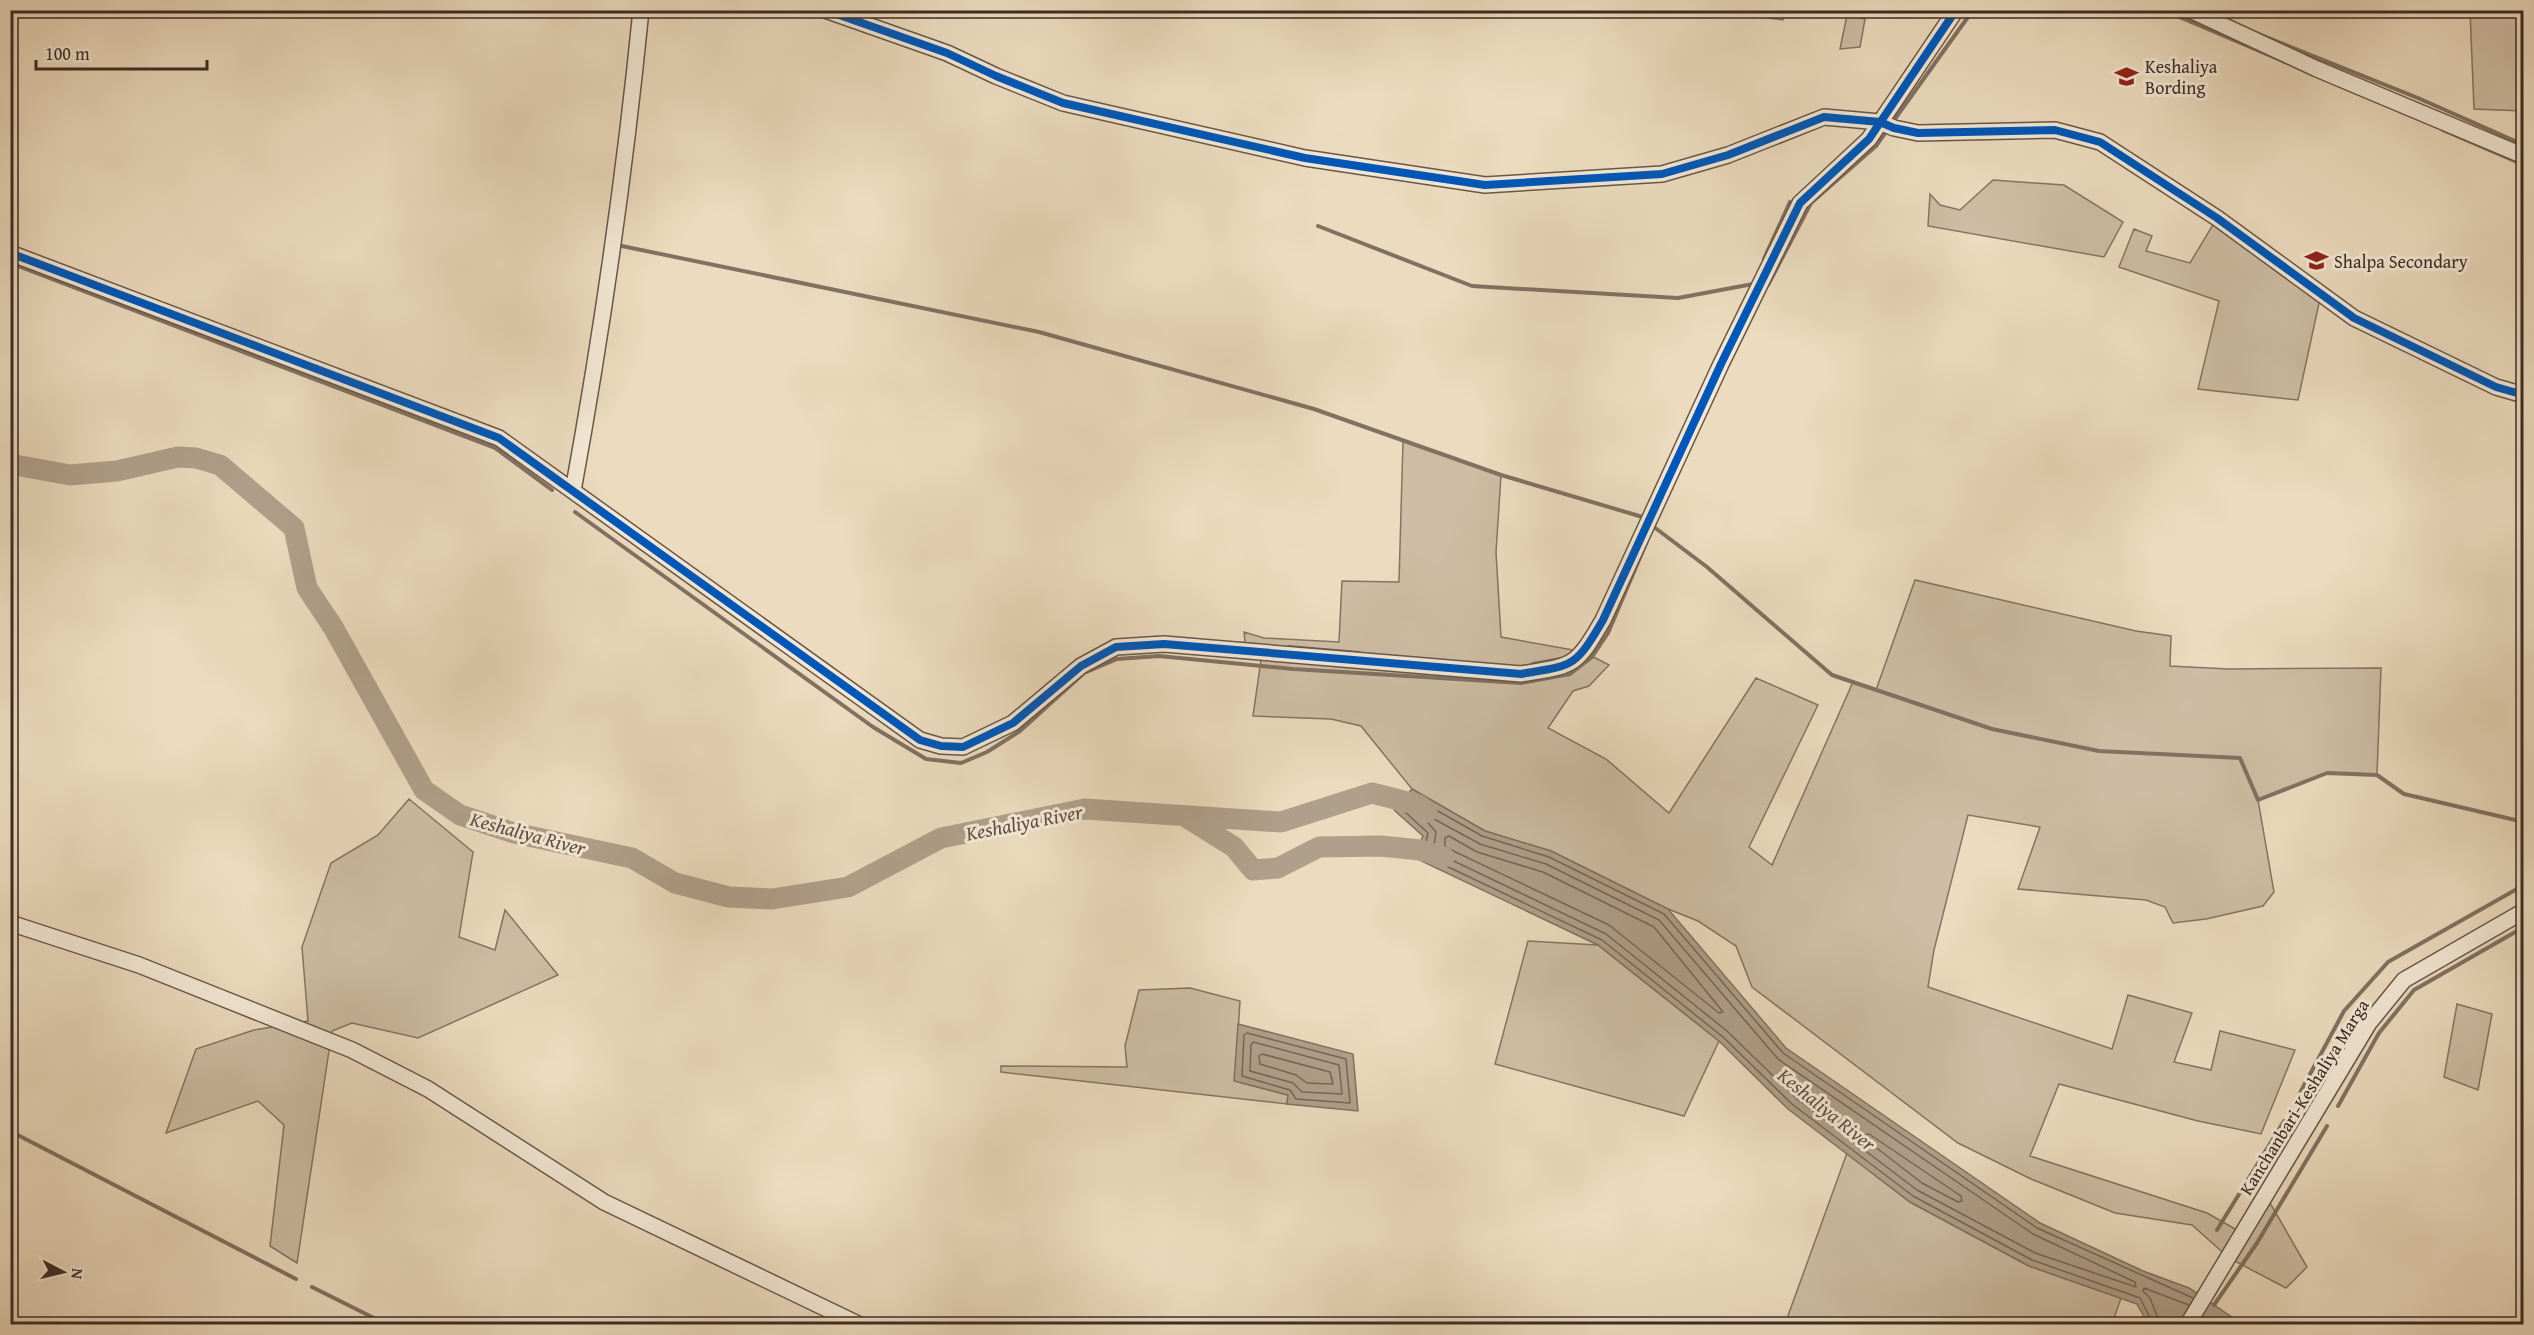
<svg xmlns="http://www.w3.org/2000/svg" width="2534" height="1335" viewBox="0 0 2534 1335" font-family="'Gentium Book Plus',serif">
<style>
.green{fill:#cebda4;stroke:#847464;stroke-width:1.5}
.water{fill:#b09f8a;stroke:#817162;stroke-width:1.5}
.lines{fill:none;stroke-linecap:round;stroke-linejoin:round}
.shore{stroke:#766558;stroke-width:1.5}
.stream{stroke:#817162;stroke-width:4}
.river{stroke:#b09f8a;stroke-width:21}
.minor-casing{stroke:#67574b;stroke-width:18}
.minor{stroke:#f3e8d5;stroke-width:15}
.cycleway-casing{stroke:#f3e8d5;stroke-width:11}
.cycleway{stroke:#0057b8;stroke-width:8}
.labels{text-anchor:middle;dominant-baseline:central;stroke-width:6;stroke-linejoin:round;paint-order:stroke}
.poi-label{font-size:18px;fill:#3b2b25;stroke:#f3e8d5;text-anchor:start}
.street-label{font-size:18px;fill:#3b2b25;stroke:#f3e8d5}
.water-label{font-size:20px;font-style:italic;fill:#5e4e43;stroke:#f3e8d5}
</style>
<rect width="100%" height="100%" fill="#ecdbbe"/>
<filter id="stains"><feTurbulence type="fractalNoise" baseFrequency=".00333" numOctaves="4"/><feColorMatrix values="0 0 0 0 .2 0 0 0 0 .09 0 0 0 0 .02 0 0 0 .5 -.17"/></filter>
<radialGradient id="worn" r=".72"><stop offset=".6" stop-color="#630" stop-opacity="0"/><stop offset="1" stop-color="#630" stop-opacity=".3"/></radialGradient>
<path class="green" d="M1762 11H1784L1783 20 1761 17Z
M2470 11H2523V111L2474 109Z
M1847 15 1865 19 1860 47 1840 49Z
M1993 180 2064 185 2123 222 2104 257 1928 226 1930 194 1940 205 1960 210Z
M2217 218 2321 294 2298 400 2198 389 2219 301 2119 267 2134 229 2152 236 2146 251 2190 263Z
M1403 441 1501 475 1496 552 1501 637 1584 652 1609 665 1589 686 1573 691 1548 728 1606 759 1669 813 1756 678 1818 705 1749 847 1772 865 1853 682 1876 690 1915 580 2136 631 2171 636 2170 666 2228 669 2381 668 2377 775 2327 773 2258 800 2274 892 2263 906 2206 919 2173 923 2165 907 2146 900 2018 889 2040 827 1968 815 1934 950 1928 987 2112 1049 2128 995 2192 1013 2174 1062 2211 1070 2220 1031 2295 1050 2261 1134 2198 1121 2059 1084 2030 1156 2207 1213 2244 1234 2266 1196 2307 1267 2286 1288 2229 1258 2192 1225 2115 1213 2031 1179 1958 1143 1752 987 1736 946 1698 921 1668 909 1551 851 1485 831 1412 789 1361 726 1331 719 1253 716 1262 653 1246 652 1244 632 1264 638 1339 642 1342 581 1399 582Z
M409 799 473 852 459 937 495 950 505 910 558 975 418 1038 352 1023 332 1031 297 1263 270 1246 284 1125 258 1101 166 1133 196 1049 254 1030 308 1021 302 947 331 863 378 835Z
M1528 941 1598 945 1719 1041 1684 1116 1495 1064Z
M1190 988 1240 1001 1235 1081 1288 1095 1287 1104 1001 1072V1066L1127 1067 1125 1046 1139 990Z
M2457 1004 2492 1014 2478 1090 2444 1077Z
M1847 1153 1910 1202 2029 1266 2121 1298 2112 1324H1785Z"/>
<path class="water" d="M1412 789 1485 831 1551 851 1668 909 1786 1048 2040 1223 2143 1271 2189 1288 2242 1324H2148L2137 1304 2029 1266 1910 1202 1788 1109 1719 1041 1598 945 1413 857 1423 836 1394 810Z
M1238 1024 1353 1054 1358 1111 1287 1104 1288 1095 1234 1081Z"/>
<g class="lines">
<path class="shore" d="M1423 813 1480 844 1546 864 1659 920 1778 1059 2033 1234 2135 1282 2136 1287 2035 1253 1917 1190 1797 1099 1727 1031 1606 934 1433 851 1436 832 1423 817Z
M1449 836 1477 852 1543 872 1654 927 1723 1012 1719 1013 1609 925 1445 847V838Z
M1247 1033 1346 1059 1350 1103 1296 1099 1290 1090 1242 1076 1244 1035Z
M1253 1042 1339 1065 1342 1094 1302 1092 1293 1083 1250 1071 1251 1045Z
M1262 1054 1330 1072 1333 1084 1307 1083 1296 1075 1260 1064 1259 1056Z
M1869 1134 1961 1196 1962 1201 1958 1202 1922 1183 1865 1139V1135Z
M2153 1324 2140 1298 2032 1260 1913 1196 1792 1104 1723 1037 1602 940 1423 855 1428 833 1404 811V807L1415 798 1482 836 1549 857 1664 914 1783 1053 2037 1228 2193 1298
M2160 1324 2150 1298 2143 1291 2144 1288 2189 1305"/>
<path class="stream" d="M2163 10 2290 64
M2256 33 2418 98 2524 145
M1892 123 1973 10
M2443 130 2524 165
M1318 226 1472 286 1678 298 1753 284
M617 245 1039 332 1314 409 1501 475 1646 518
M1764 259 1790 202
M10 263 495 448 552 490
M1768 285 1811 203 1876 146 1888 129
M575 512 873 727 926 759 961 763 987 752 1020 731 1084 673 1117 659 1159 656 1293 669 1521 683 1570 674 1592 657 1608 633 1647 541
M1654 527 1707 567 1832 675 1992 729 2099 751 2240 758 2258 800 2327 773 2377 775 2404 794 2524 822
M1289 647 1359 653
M1533 664 1561 659
M2294 1104 2344 1011 2388 962 2524 885
M2338 1106 2379 1033 2414 990 2524 927
M10 1131 296 1279
M2217 1230 2284 1121
M312 1287 386 1324
M2214 1305 2257 1243 2327 1126"/>
<path class="river" d="M10 464 70 475 117 471 178 457 196 458 220 465 294 528 307 588 333 627 424 790 460 815 514 833 632 858 675 883 729 897 772 899 848 887 941 838 1085 809 1281 822 1372 793 1419 805 1427 812
M1186 817 1234 847 1253 870 1278 868 1319 847 1381 846 1420 850 1444 857"/>
<defs>
<path id="minor" d="M825 10 947 53 996 76 1063 103 1305 158 1485 185 1662 174 1728 155 1824 117 1880 122 1894 128 1918 133 2055 130 2100 142 2217 218 2354 318 2496 387 2524 395
M2190 10 2317 69 2524 156
M10 253 499 438 920 740 941 746 963 747 1013 723 1081 666 1116 647 1164 644 1521 674C1574 665 1575 668 1603 620L1721 364 1800 203 1869 139 1956 10
M573 491C602 332 625 172 641 10
M10 923 139 965 352 1050 428 1089 604 1202 858 1324
M2188 1324 2369 1023 2404 980 2524 911"/>
</defs>
<use href="#minor" class="minor-casing"/>
<use href="#minor" class="minor"/>
<defs>
<path id="cycleway" d="M825 10 947 53 996 76 1063 103 1305 158 1485 185 1662 174 1728 155 1824 117 1880 122 1894 128 1918 133 2055 130 2100 142 2217 218 2354 318 2496 387 2524 395
M10 253 499 438 920 740 941 746 963 747 1013 723 1081 666 1116 647 1164 644 1521 674C1574 665 1575 668 1603 620L1721 364 1800 203 1869 139 1956 10"/>
</defs>
<use href="#cycleway" class="cycleway-casing"/>
<use href="#cycleway" class="cycleway"/>
</g>
<defs>
<symbol id="school-bare" viewBox="-9 -9 18 18"><path d="M0-5L7-2L0 1L-7-2ZM-4 1L0 2.5L4 1V4Q0 6-4 4Z" fill="#8f2418" stroke="#f3e8d5" stroke-width="2.5" paint-order="stroke"/></symbol>
</defs>
<g fill-rule="evenodd">
<use href="#school-bare" x="2110" y="60" width="33" height="33"/>
<use href="#school-bare" x="2300" y="244" width="33" height="33"/>
</g>
<g class="labels">
<g class="poi-label">
<text x="2145" y="66">Keshaliya<tspan x="2145" dy="21">Bording</tspan></text>
<text x="2334" y="261">Shalpa Secondary</text>
</g>
<g class="street-label">
<text transform="translate(2304 1097) rotate(-58)">Kanchanbari-Keshaliya Marga</text>
</g>
<g class="water-label">
<text transform="translate(1024 822) rotate(-11)">Keshaliya River</text>
<text transform="translate(528 833) rotate(15)">Keshaliya River</text>
<text transform="translate(1827 1109) rotate(39)">Keshaliya River</text>
</g>
</g>
<rect width="2534" height="1335" fill="none" stroke="#ecdbbe" stroke-width="36"/>
<rect x="12" y="12" width="2510" height="1311" fill="none" stroke="#3b2b25" stroke-width="3"/>
<rect x="18" y="18" width="2498" height="1299" fill="none" stroke="#3b2b25" stroke-width="1.5"/>
<g transform="translate(63 1272) rotate(97)" stroke="#f3e8d5" stroke-width="4.5" paint-order="stroke">
<path d="M0-4.5L10 22L0 15L-10 22Z" fill="#3b2b25"/>
<text y="-9" font-size="16" font-weight="bold" text-anchor="middle" fill="#3b2b25">N</text>
</g>
<path d="M36 60v9h171v-9" fill="none" stroke="#3b2b25" stroke-width="3"/>
<text x="45" y="60" font-size="18" fill="#3b2b25" stroke="#f3e8d5" stroke-width="4.5" paint-order="stroke">100 m</text>
<rect width="100%" height="100%" filter="url(#stains)"/>
<rect width="100%" height="100%" fill="url(#worn)"/>
</svg>
